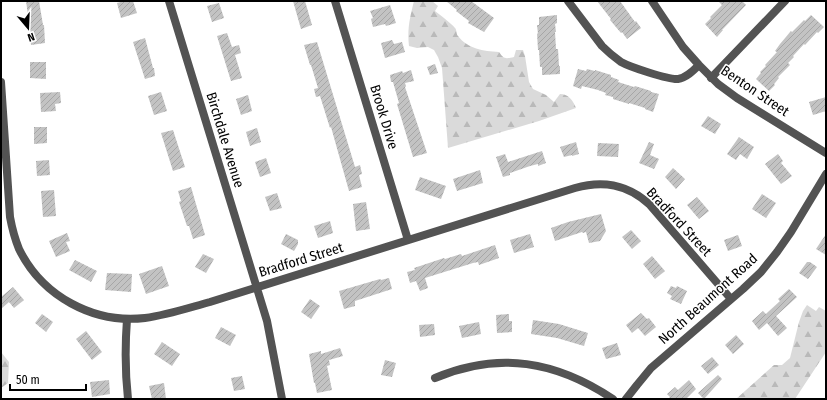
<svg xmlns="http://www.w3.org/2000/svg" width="827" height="400" viewBox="0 0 827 400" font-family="'Fira Sans Condensed',sans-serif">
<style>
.forest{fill:url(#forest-firs)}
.building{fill:url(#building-hatch)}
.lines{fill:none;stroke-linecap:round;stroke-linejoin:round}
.street{stroke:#535353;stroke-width:8}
.labels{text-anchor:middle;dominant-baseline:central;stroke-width:3;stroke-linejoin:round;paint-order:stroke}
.street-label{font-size:14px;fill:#000;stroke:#fff}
</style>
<defs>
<pattern id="forest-firs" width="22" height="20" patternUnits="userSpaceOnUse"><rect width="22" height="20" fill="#dadada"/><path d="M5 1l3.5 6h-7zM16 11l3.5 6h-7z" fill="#b9b9b9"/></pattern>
<pattern id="building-hatch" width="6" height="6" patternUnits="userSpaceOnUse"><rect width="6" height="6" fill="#c3c3c3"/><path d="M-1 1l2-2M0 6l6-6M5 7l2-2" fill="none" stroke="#a6a6a6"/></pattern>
</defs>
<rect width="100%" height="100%" fill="#fff"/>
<path class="forest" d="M414 1H432L438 6 435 11C440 15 452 24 455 28 457 30 456 34 458 36 468 49 483 51 499 52 504 59 505 59 514 57L516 50H523L525 56 529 82 533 89 546 95 554 102 560 94C568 94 573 100 576 108L539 121 448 148 442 68 438 57 434 50 428 47 417 48 409 46C407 29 410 17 414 1Z
M807 305 816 311 819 307 826 311V352L795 399H736L774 365H782L790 358 799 322 803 311Z
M1 352 9 362 8 383 1 388Z"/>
<path class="building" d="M26 1H39L43 25H44L45 43 31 45 29 22Z
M124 1H133L137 13 121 18 117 3Z
M293 1H305L312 25 301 29Z
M446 1H471L494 18 484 32 468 23 469 21 456 11 457 10Z
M597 1H620L635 22 636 21 641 28 627 39 622 32 621 33 610 20 611 19Z
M718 1H742L746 5 722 30H723L717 37 705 24 711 18 710 17 722 5Z
M219 3 224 18 212 22 207 6Z
M390 5 396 23 386 26 385 24 373 27 371 19 373 18 370 11Z
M557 15V23L555 24 556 32H555L556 49H558L559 66H560V74L542 75V67H540L539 50H538L537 33 538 34 537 25H539V17Z
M811 15 824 27 818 33 817 32 805 45 804 44 793 56 794 57 788 63 790 65 778 77 779 78 774 84 775 85 769 91 756 79 761 73 760 72 766 66 765 65 777 52 775 51 780 44 791 31 792 32 804 20 805 21Z
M227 33 232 47 239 45 241 53 235 55 242 78 231 81 217 36Z
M145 38 153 68H154L155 76 145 79 133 42Z
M392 40 394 44 402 42 405 52 385 58 381 43Z
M317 42 355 167 360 165 362 174 359 175 362 187 349 191 331 127 330 128 320 96 316 97 314 89 318 88 311 65H310L304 45Z
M30 62H46V79L30 78Z
M435 64 438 73 430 75 427 67Z
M578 69 586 71 587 69 595 71V70L611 75V77L619 80 618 82 634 87 635 86 651 91V92L659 94 653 112 645 109V108L629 103V104L613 99V97L605 95 606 93 598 90 582 86 581 89 573 86Z
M411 70 414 81 405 83 406 86 405 87 427 153 413 157 397 104 399 103 393 82H391L390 75 402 71 403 73Z
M60 92 61 103 55 104 56 111 41 112 40 93Z
M161 92 167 111 154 115 148 96Z
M248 95 252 111 241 115 236 99Z
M826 97V111L813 115 809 102Z
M708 116 721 124 715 134 701 126Z
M34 127H47V143L34 144Z
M257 128 261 142 250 146 246 132Z
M173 130 185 167 173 171 161 133Z
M739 137 754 147 747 159 740 154 736 160 727 154Z
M576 142 579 154 572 156V155L564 157 560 147Z
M649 142 654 144 650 155 659 159 654 169 639 163Z
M598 143 619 144 618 157 597 156Z
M542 151 546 163 538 166V164L530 166 510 173V175L503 177 496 157 505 154 508 162Z
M778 154 783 161 781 163 792 176 781 184 765 164Z
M266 158 271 173 260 177 255 162Z
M49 160 50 175 37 176 36 161Z
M673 168 685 179 676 189 665 177Z
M480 170 483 183 457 191 453 179Z
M420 177 446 186 441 199 415 190Z
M191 187 205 235 193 239 189 226H187L179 202 181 201 178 191Z
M54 190 56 216 43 217 41 191Z
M277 193 282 208 270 211 265 197Z
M762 194 776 203 766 218 752 209Z
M697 197 709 211 699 219 687 205Z
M366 202 370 229 356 231 353 204Z
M601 214 606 231 600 241 589 243 586 232 583 233 582 232 555 241 551 228 568 222Z
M330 221 333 233 318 238 314 226Z
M631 230 641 241 632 249 622 237Z
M67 233 70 241 66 242 70 251 56 257 49 241Z
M286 234 298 240V244L294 251 281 244Z
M530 234 534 247 514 253 510 240Z
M826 234V255L816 249Z
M738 235 742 246 728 251 724 240Z
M495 245 499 258 479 265 478 262 473 263 425 278 428 288 420 291 416 281 410 283 407 272 415 270 414 268 444 258 445 259 461 254 462 256Z
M203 254 214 259 206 273 195 267Z
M652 256 665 271 655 279 643 264Z
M75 260 97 271 91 282 69 270Z
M807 262H810L817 267 808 279 799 273Z
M162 266 169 286 146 294 139 274Z
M107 273 132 274 131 292 105 290Z
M389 278 392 289 355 301V306L344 309 339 291 380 279 381 280Z
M671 286 676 288 677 286 687 291 681 304 670 299 672 296 667 293Z
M13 287 24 300 14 308 9 302 1 309V297Z
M789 289 797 297 776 316 787 328 778 336 767 323 759 330 752 321 763 311 766 314 780 301 778 299Z
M310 299 320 306 311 319 301 312Z
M641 313 647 319 649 318 656 327 645 336 638 328 632 333 626 325Z
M42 314 53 322 46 332 35 323Z
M509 314V321H512V332L497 333 496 315Z
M533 320 559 324 588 333 584 346 557 338 531 334Z
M479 322 481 334 462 338 459 326Z
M434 324 435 335 420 337 419 325Z
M221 327 236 335 230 346 215 338Z
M86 331 102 352 92 360 76 339Z
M736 335 744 344 733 354 725 345Z
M162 342 180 354 172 366 154 354Z
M617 343 621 355 606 359 602 348Z
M340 348 343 356 329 360 330 365 327 366 332 390 317 393 315 383H314L309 354 321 351V354Z
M712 357 719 365 708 374 701 366Z
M385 360 396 363 392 377 381 375Z
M718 375 722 379 704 399 698 393Z
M242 376 245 389 234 391 231 378Z
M109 380 110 394 92 397 90 382Z
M689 380 696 389 686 399H668L670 397 667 394 675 387 678 390Z
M164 383 166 399H152L149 386Z"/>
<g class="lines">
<path class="street" d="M169 1 267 321 282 399
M335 1 408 240
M568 1 602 46C608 52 614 57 621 62 630 67 669 80 678 79 686 78 693 71 699 65
M652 1 683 47 699 65 718 84 737 98 826 153
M711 78 785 1
M1 82 10 217C12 228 15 239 19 249 42 296 93 324 145 318 167 315 188 308 210 302L575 188C603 180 627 184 649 204L731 299
M127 319C125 346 125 372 128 399
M435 378C499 351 556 361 613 399
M626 399 637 385 651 368 743 289 761 272 777 252 791 232 826 174"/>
</g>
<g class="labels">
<g class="street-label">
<text transform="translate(755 91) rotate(34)">Benton Street</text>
<text transform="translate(384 117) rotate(73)">Brook Drive</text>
<text transform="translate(225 140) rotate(73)">Birchdale Avenue</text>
<text transform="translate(679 222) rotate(47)">Bradford Street</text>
<text transform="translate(301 260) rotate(-17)">Bradford Street</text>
<text transform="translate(708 299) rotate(-42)">North Beaumont Road</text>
</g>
</g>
<rect width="827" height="400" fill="none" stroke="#000000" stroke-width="4"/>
<g transform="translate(28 28) rotate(161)" stroke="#ffffff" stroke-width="3" paint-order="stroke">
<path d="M0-3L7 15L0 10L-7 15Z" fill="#000000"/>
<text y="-6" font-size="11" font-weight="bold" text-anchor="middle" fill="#000000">N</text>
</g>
<path d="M10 384v6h76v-6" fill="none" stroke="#000000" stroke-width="2"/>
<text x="16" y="384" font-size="12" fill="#000000" stroke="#ffffff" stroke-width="3" paint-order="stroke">50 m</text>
</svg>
